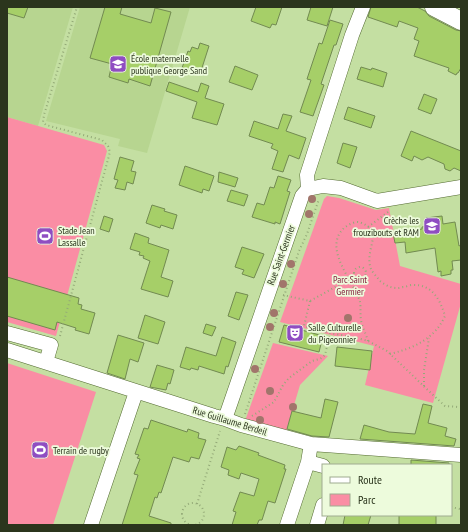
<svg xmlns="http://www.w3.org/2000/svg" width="468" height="532" viewBox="0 0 468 532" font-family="'PT Sans Narrow',sans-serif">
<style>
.built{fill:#b7d590}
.green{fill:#fa8da4}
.building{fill:#a6cf68;stroke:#728a51}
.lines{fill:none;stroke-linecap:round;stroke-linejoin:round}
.minor-casing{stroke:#546b32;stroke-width:15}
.major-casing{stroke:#546b32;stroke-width:19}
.path{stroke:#94aa78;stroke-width:2;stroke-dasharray:1 3;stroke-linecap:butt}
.minor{stroke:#fff;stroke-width:14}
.major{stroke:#fff;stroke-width:18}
.tree{fill:#a1756b}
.labels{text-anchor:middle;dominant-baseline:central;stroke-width:3.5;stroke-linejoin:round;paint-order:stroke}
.poi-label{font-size:10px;fill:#2b351d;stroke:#edfbdc;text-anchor:start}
.street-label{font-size:10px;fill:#2b351d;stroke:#edfbdc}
.park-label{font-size:10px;fill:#841f3e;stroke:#edfbdc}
</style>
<rect width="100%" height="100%" fill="#c4dfa2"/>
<path class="built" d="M7 7H73L38 126 7 117Z
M80 7H190L147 153 118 146 120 139 46 121Z"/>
<path class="green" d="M7 117 104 145 107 151 56 336 7 322Z
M327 196 339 198 376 210 389 208 400 266 461 284V303L433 403 365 385 374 346 280 322 324 199Z
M273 343 328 356 300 385 286 432 245 421Z
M7 363 96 392 53 525H7Z"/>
<path class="building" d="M7 7H28L24 18 7 13Z
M105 7H122L120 14 151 23 155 8 171 12 150 86 129 79 128 83 109 77 112 64 90 58Z
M256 7H282L276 25 272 24 270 28 251 21Z
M311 7H333L327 26 307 20Z
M371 7H417L425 11 429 16 456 30 461 31V68L458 73H457L456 75 448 71 449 68 414 56 419 41 414 39 418 28 399 21 397 27 368 17Z
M330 20 343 24 336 45H334L321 84 324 85 313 116 300 112 311 80 307 79 319 43 322 44Z
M200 43 209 46 200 74 182 68 188 51 190 52 192 47 198 49Z
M235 66 258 75 252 90 229 82Z
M361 67 371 70 372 68 387 73 383 87 357 79Z
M169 82 198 92 201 83 209 86 205 98 224 104 217 125 192 118 197 102 166 91Z
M424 94 437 99 431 114 418 109Z
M348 107 375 116 371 128 344 119Z
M283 114 292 116 286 131 306 138 299 159 289 155 283 172 272 169 278 151 271 148 273 144 249 136 254 121 278 129Z
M411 131 461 151V171L454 168 450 171 445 169 444 164 428 157 422 160 414 156 412 161 401 156Z
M343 143 357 147 350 168 337 163Z
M120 157 134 161 131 171 136 172 133 184 127 182 125 190 115 188 118 180 114 179Z
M185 166 214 176 209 191 203 189 202 193 179 185Z
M219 172 238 178 235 187 218 182Z
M278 176 291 180 287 191 290 192 280 224 275 222V224L252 217 257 203 264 205 270 187 274 188Z
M231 190 248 195 244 206 227 201Z
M152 205 165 209 164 211 177 215 173 229 161 225 160 228 146 223Z
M104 216 113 219 109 232 100 229Z
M442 216 443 224 455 222 459 246 461 245V260L452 261 453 270H451V274L441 276V271L438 272 435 248 406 253 405 242 395 243 393 233 422 229V227L427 226 426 218Z
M135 233 149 238 148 243 169 250 161 277 173 281 168 297 141 289 150 261 143 258 144 256 139 255 140 252 130 249Z
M242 247 264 254 254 278 242 274 244 270 235 267Z
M7 277 79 298 78 304 82 305 81 309 95 313 89 334 75 330 76 328 57 322 55 330 7 316Z
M236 292 248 295 239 320 228 316Z
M145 315 165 322 158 344 138 338Z
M206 324 216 327 212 336 203 333Z
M284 325 323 336 319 352 279 342Z
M118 335 144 343 138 362 130 359 125 379 107 373Z
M222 337 236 342 228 367 226 366 224 374 199 366 198 370 191 368 190 370 180 367 186 347 216 356Z
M337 347 372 351 370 370 335 366Z
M157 365 174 370 170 384 168 383 166 390 150 387Z
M325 399 338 402 329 437 312 436 287 429 292 411 321 418Z
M423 404 432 406 428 423 447 428 445 436 456 439 454 446 360 439 364 425 389 432 415 434Z
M151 420 187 432 188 429 199 433 198 438 206 440 199 459 191 457 189 462 173 457 161 493 159 492 157 498 155 497 149 516 171 523V525H122L138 475 134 474 140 459 137 458 139 455 135 454 144 428 148 429Z
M239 446 259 453 258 455 285 465 284 469H286L275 503 268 501 262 520H259L257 525H232L236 512 233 511 240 492 254 496 259 479 241 473 239 479 228 475 229 470 221 467 227 447 236 450Z
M411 460 449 463V465H411Z
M345 515H371L368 525H343Z
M399 515H436V525H399Z"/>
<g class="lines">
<defs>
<path id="minor" d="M308 189 323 186 341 188 377 201 461 187
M7 333 51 345 46 362
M7 350 214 416 225 419 241 425 311 444 461 455
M225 419 302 196 308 189 307 175 352 35 363 7
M308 462 323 466
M91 525 136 392
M287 525 308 462 311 444
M317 525 323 505"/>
<path id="major" d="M434 7 461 21"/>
</defs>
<use href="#minor" class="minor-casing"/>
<use href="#major" class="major-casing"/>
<path class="path" d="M368 227 388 212
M354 273a6 6 0 1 1 12 0a6 6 0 1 1-12 0Z
M283 295 310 301 355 276
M310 301 304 326 330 333 357 338 368 341 387 351 431 393 445 406 458 407
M60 336 110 152 108 146 102 140 46 125 43 122 44 115 77 7
M368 341C366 334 362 327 361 320 360 314 361 308 360 302 354 281 322 249 344 228 348 225 353 222 358 222 364 223 370 227 373 232 374 244 366 256 371 269 373 273 377 277 380 281 386 286 395 290 403 287 406 287 409 285 412 285 432 284 440 299 445 316 434 340 413 348 390 354
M424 386V370L429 338
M245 414 299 251 307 234 319 199
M252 416 274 402 283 385 289 378 312 361 320 359 325 355 330 333
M182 514a11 11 0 1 1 22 0a11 11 0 1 1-22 0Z
M197 504 220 431
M451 507 460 509"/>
<use href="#minor" class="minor"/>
<use href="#major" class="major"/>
</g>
<g class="tree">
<circle cx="312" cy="199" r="4"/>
<circle cx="309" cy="214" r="4"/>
<circle cx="291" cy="264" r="4"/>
<circle cx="283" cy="284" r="4"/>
<circle cx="274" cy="313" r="4"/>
<circle cx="348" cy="318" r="4"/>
<circle cx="270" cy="327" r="4"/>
<circle cx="255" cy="369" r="4"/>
<circle cx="270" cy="391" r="4"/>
<circle cx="293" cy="407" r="4"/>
<circle cx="260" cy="420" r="4"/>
</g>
<defs>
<symbol id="school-square" viewBox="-11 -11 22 22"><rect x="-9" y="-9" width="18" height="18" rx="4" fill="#8f4dc2" stroke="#edfbdc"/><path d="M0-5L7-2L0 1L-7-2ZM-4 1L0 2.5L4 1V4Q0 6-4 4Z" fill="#fff"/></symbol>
<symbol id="stadium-square" viewBox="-11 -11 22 22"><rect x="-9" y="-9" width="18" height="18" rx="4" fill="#8f4dc2" stroke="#edfbdc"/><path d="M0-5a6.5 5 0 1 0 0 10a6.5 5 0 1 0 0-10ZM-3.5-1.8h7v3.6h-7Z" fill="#fff"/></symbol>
<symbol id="theatre-square" viewBox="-11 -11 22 22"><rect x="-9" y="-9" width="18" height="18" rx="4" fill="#8f4dc2" stroke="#edfbdc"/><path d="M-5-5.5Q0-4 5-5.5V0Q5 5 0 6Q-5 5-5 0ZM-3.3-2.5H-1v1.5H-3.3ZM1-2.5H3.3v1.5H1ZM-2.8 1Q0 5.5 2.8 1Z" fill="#fff"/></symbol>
</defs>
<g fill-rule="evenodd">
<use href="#school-square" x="108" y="54" width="20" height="20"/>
<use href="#school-square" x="422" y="216" width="20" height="20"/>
<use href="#stadium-square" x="35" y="226" width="20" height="20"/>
<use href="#theatre-square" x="285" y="323" width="20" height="20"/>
<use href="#stadium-square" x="30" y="440" width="20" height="20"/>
</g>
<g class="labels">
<g class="poi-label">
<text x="131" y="58">École maternelle<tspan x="131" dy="12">publique George Sand</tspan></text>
<text x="419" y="220" text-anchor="end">Crèche les<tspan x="419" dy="12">frouzibouts et RAM</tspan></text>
<text x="58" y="230">Stade Jean<tspan x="58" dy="12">Lassalle</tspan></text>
<text x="308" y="327">Salle Culturelle<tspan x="308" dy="12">du Pigeonnier</tspan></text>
<text x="53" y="450">Terrain de rugby</text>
</g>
<g class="street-label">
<text transform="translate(281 255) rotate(-70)">Rue Saint-Germier</text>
<text transform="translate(230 421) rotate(17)">Rue Guillaume Berdeil</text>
</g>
<g class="park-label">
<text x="350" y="279">Parc Saint<tspan x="350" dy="12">Germier</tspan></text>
</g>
</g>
<rect width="468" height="532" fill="none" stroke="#2b351d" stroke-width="16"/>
<rect x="322" y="464" width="130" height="52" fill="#edfbdc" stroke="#9fac90"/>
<rect x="330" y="477" width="20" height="6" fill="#ffffff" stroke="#9fac90"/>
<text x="358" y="484" font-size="12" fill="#2b351d">Route</text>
<rect x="330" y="494" width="20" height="12" fill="#fa8da4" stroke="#9fac90"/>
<text x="358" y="504" font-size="12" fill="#2b351d">Parc</text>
</svg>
